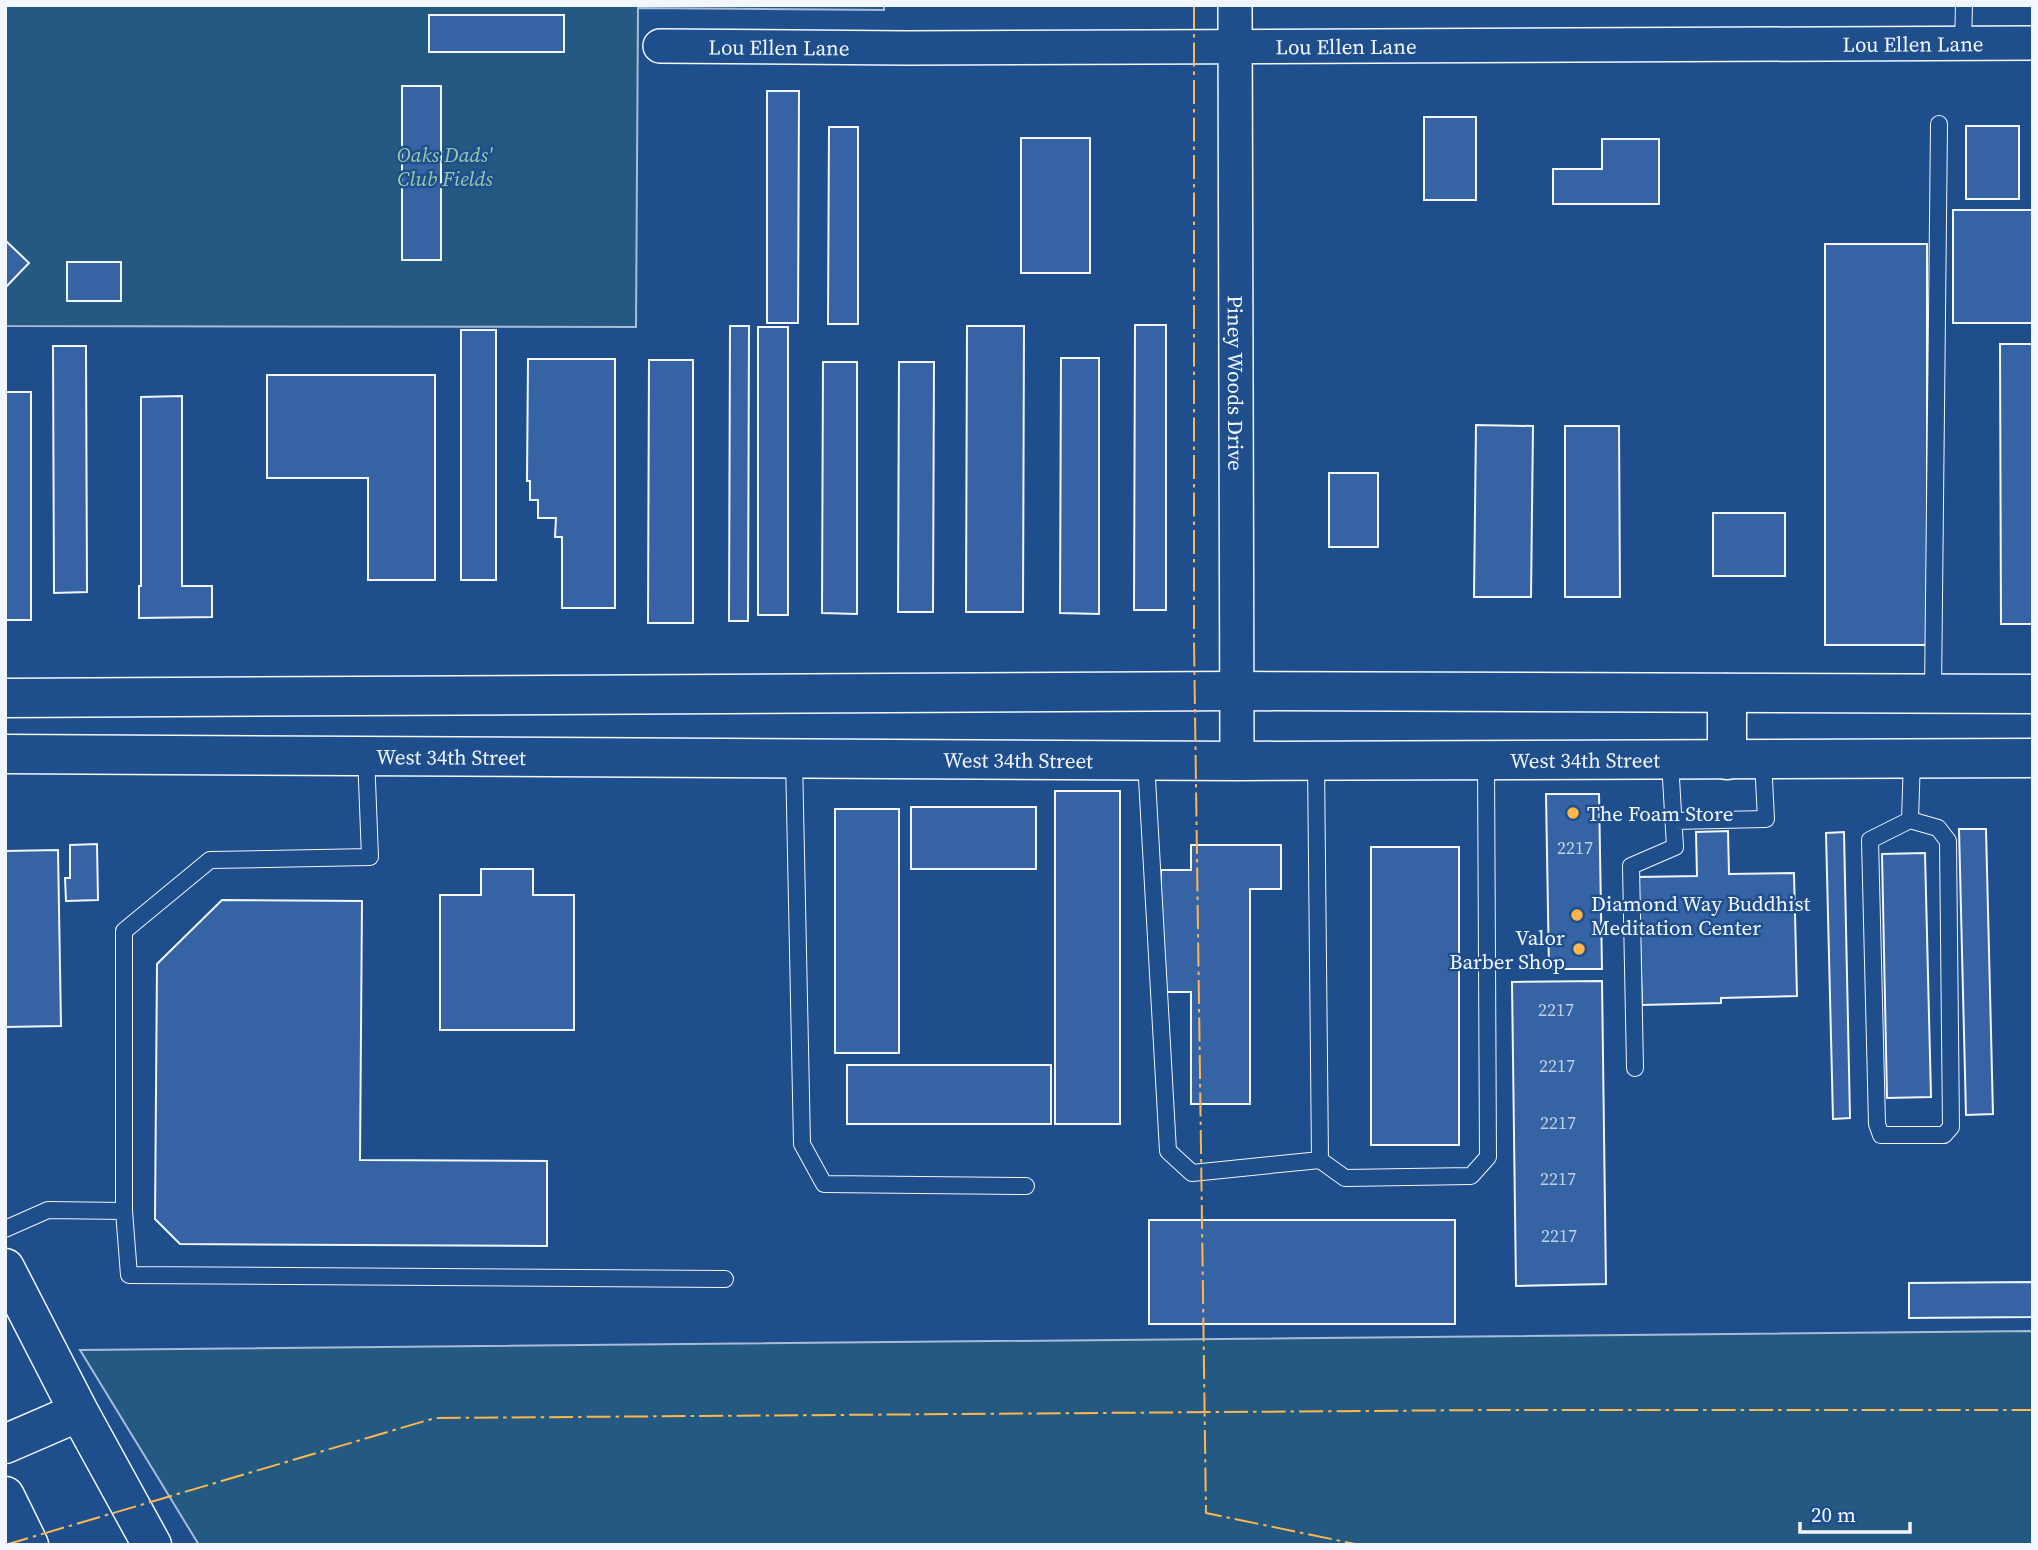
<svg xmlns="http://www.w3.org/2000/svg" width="2038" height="1550" viewBox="0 0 2038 1550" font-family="'Source Serif 4',serif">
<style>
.green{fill:#245a82;stroke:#a8bbd7;stroke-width:2}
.building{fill:#3563a3;stroke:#f2f6ff;stroke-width:2}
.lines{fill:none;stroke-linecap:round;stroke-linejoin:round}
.service-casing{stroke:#f2f6ff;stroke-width:18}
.minor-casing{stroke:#f2f6ff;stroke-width:36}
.tertiary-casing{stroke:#f2f6ff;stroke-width:41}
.secondary-casing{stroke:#f2f6ff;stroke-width:41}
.service{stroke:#1f4e8c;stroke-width:16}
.minor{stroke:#1f4e8c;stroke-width:33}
.tertiary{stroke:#1f4e8c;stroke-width:38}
.secondary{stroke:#1f4e8c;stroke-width:38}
.power{stroke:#ffb74d;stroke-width:2;stroke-dasharray:24 5 3.5 5;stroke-linecap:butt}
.poi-dot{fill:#ffb74d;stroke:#1f4e8c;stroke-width:2.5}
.labels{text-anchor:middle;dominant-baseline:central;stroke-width:5;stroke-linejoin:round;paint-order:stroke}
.number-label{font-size:18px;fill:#c3d1e8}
.street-label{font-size:21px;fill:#f2f6ff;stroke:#1f4e8c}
.park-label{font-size:21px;font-style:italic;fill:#97c8a6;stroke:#1f4e8c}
.poi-label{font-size:21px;fill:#f2f6ff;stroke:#1f4e8c;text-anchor:start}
</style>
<rect width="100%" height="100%" fill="#1f4e8c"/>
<path class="green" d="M5 5H884V10L638 8 636 327 5 326Z
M2033 1331V1545H199L80 1350Z"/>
<path class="building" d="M429 15H564V52H429Z
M402 86H441V260H402Z
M767 91H799L798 323H767Z
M1424 117H1476V200H1424Z
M1966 126H2019V199H1966Z
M829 127H858V324H828Z
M1021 138H1090V273H1021Z
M1602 139H1659V204H1553V169H1602Z
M1953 210H2033V323H1953Z
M5 240 29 263 5 288Z
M1825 244H1927V645H1825Z
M67 262H121V301H67Z
M1135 325H1166V610H1134Z
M730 326H749L748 621H729Z
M967 326H1024L1023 612H966Z
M758 327H788V615H758Z
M461 330H496V580H461Z
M2000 344H2033V624H2001Z
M53 346H86L87 592 54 593Z
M1061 358H1099V614L1060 613Z
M528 359H615V608H562V537H555L556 518H538V500H530V481H527Z
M649 360H693V623H648Z
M823 362H857V614L822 613Z
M899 362H934L933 612H898Z
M267 375H435V580H368V478H267Z
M5 392H31V620H5Z
M182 396V586H212V617L139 618V586H141V397Z
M1476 425 1533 426 1531 597H1474Z
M1565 426H1619L1620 597H1565Z
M1329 473H1378V547H1329Z
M1713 513H1785V576H1713Z
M1055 791H1120V1124H1055Z
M1546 794H1599L1602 969H1549Z
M911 807H1036V869H911Z
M835 809H899V1053H835Z
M1959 829H1986L1993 1114 1966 1115Z
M1728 831 1729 874 1794 873 1797 996 1721 998V1003L1642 1005 1638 877 1697 876 1696 832Z
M1844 832 1850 1118 1833 1119 1826 833Z
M97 844 98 900 66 901 65 878H70V845Z
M1191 845H1281V889H1250V1104H1191V992H1161V870H1191Z
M1371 847H1459V1145H1371Z
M58 850 61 1026 5 1027V851Z
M1925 853 1931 1097 1887 1098 1882 854Z
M481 869H533V895H574V1030H440V895H481Z
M222 900 362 901 360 1160 547 1161V1246L180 1244 155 1219 157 964Z
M1602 981 1606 1284 1516 1286 1512 982Z
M847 1065H1051V1124H847Z
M1149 1220H1455V1324H1149Z
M2033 1282V1317L1909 1318V1283Z"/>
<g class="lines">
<defs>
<path id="service" d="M1963 44 1964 5
M1933 694 1939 124
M794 758 802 1144 824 1184 1026 1186
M1146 761 1168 1151 1192 1173 1320 1160
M1316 761 1320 1160 1345 1178 1471 1176 1488 1157 1486 761
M1910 820 1938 828 1948 841 1951 1127 1944 1135H1881L1877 1124 1870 840Z
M1910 820 1912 759
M1673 821 1766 819 1763 760
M1635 1068 1631 866 1675 847 1670 761
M124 1211V931L210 860 370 857 366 755
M5 1229 48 1210 124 1211 129 1275 725 1279"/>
<g id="minor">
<path id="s1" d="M1235 5 1237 761"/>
<path id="s2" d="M660 46 907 48 2033 43"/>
</g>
<path id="tertiary" d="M5 1268 79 1412 152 1545
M5 1444 79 1412
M5 1496 29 1545"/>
<g id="secondary">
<path d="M1727 693V760"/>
<path d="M5 698 1237 691 2033 694"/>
<path id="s3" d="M5 754 1237 761 2033 758"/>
</g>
</defs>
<use href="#service" class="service-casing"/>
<use href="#minor" class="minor-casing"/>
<use href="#tertiary" class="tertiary-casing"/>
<use href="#secondary" class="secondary-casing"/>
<use href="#service" class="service"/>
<use href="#minor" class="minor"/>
<use href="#tertiary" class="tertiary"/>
<use href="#secondary" class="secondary"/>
<path class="power" d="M1194 5V640L1206 1513 1360 1545
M5 1545 435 1418 1491 1410H2033"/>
</g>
<g class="poi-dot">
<circle cx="1573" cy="813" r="7"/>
<circle cx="1577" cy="915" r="7"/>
<circle cx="1579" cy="949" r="7"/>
</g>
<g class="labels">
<g class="number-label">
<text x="1575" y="847">2217</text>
<text x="1556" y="1009">2217</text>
<text x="1557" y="1065">2217</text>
<text x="1558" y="1122">2217</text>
<text x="1558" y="1178">2217</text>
<text x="1559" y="1235">2217</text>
</g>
<g class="street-label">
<text stroke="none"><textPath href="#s2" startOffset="1253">Lou Ellen Lane</textPath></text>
<text stroke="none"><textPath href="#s2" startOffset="686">Lou Ellen Lane</textPath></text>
<text stroke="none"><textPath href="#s2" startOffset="119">Lou Ellen Lane</textPath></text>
<text stroke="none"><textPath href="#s1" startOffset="378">Piney Woods Drive</textPath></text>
<text stroke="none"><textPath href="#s3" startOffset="446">West 34th Street</textPath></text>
<text stroke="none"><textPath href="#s3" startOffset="1013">West 34th Street</textPath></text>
<text stroke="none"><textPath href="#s3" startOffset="1580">West 34th Street</textPath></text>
</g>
<g class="park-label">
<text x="445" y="154">Oaks Dads'<tspan x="445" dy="24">Club Fields</tspan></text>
</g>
<g class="poi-label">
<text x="1587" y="813">The Foam Store</text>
<text x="1591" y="903">Diamond Way Buddhist<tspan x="1591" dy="24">Meditation Center</tspan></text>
<text x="1565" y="937" text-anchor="end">Valor<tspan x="1565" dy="24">Barber Shop</tspan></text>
</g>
</g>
<rect width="2038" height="1550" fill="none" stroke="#f2f6ff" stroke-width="14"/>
<path d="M1800 1522v10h110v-10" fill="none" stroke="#f2f6ff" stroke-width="3.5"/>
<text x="1811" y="1522" font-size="21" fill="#f2f6ff" stroke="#1f4e8c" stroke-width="5" paint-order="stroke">20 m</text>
</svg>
